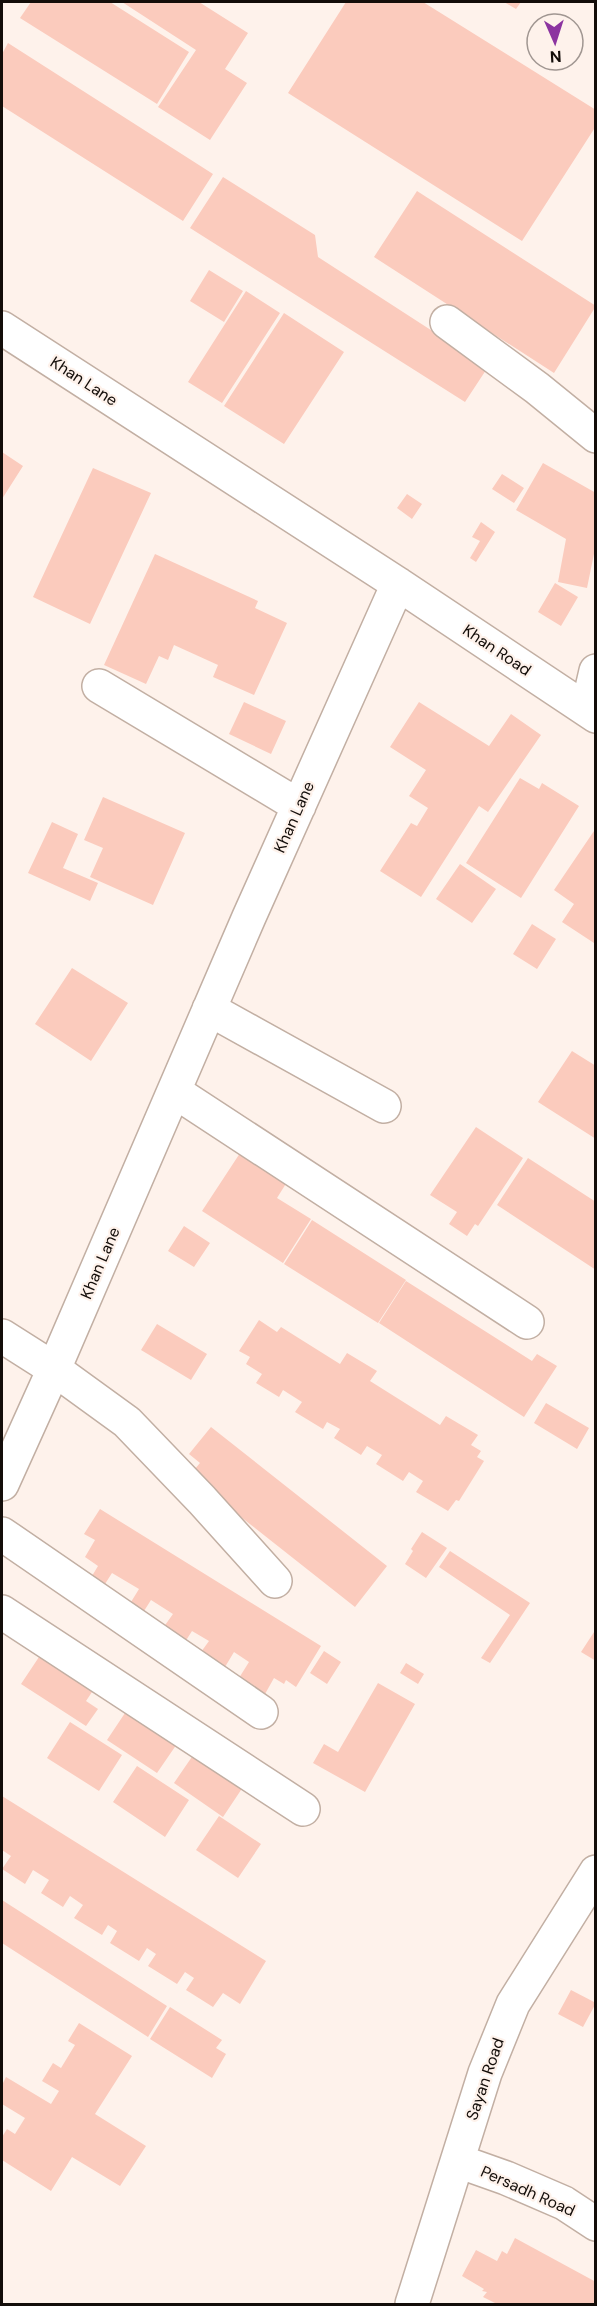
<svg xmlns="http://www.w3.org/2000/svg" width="597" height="2306" viewBox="0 0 597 2306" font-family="'DM Sans',sans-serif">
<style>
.building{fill:#fbcbbd}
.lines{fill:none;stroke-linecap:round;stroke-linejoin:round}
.minor-casing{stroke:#c2afa3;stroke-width:36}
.minor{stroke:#fff;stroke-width:33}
.labels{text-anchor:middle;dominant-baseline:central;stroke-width:4.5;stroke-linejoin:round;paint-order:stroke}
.street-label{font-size:16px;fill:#130d09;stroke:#fef2eb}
</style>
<rect width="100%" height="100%" fill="#fef2eb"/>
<path class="building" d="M31 2H110L189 52 157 104 20 18Z
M122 2H199L248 33 225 69 247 83 210 140 158 107 196 50Z
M346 2H423L596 110V126L522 241 288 93Z
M504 2H521L516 9Z
M8 43 213 174 183 221 2 106V54Z
M223 177 315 235 318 257 488 367 465 402 190 228Z
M417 191 596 306 554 373 374 257Z
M209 270 243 291 224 322 190 301Z
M246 291 280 313 222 403 188 382Z
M284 313 344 352 284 444 224 406Z
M2 452 23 466 2 499Z
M543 463 596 493V544L587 588 558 582 566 539 516 510Z
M93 468 151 493 90 624 33 597Z
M502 474 524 488 514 503 492 489Z
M407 494 422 504 412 519 397 508Z
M481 522 495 532 476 562 470 558 480 541 472 537Z
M155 554 258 601 255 608 287 623 254 695 213 677 218 665 174 645 168 660 159 656 146 684 104 665Z
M555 583 578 597 561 626 538 612Z
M244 702 286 721 271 754 229 734Z
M419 702 489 746 511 714 541 735 488 812 479 806 421 897 380 871 411 823 417 826 428 808 409 796 426 770 390 747Z
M520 778 539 789 542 783 579 806 521 898 466 863Z
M103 797 185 833 153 905 90 877 103 848 84 840Z
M52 822 78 834 63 868 98 883 90 901 28 873Z
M596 828V942L594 943 562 922 574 904 554 890Z
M460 864 496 889 472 923 436 899Z
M532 924 556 939 537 969 513 954Z
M72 968 128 1003 91 1061 35 1024Z
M572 1051 596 1066V1139L538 1102Z
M476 1127 523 1158 478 1226 475 1224 467 1236 449 1224 457 1212 430 1195Z
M246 1144 292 1174 277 1198 311 1219 283 1263 202 1211Z
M528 1158 596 1202V1270L497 1205Z
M312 1220 406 1280 378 1323 284 1264Z
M184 1226 210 1243 194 1267 168 1251Z
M406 1281 532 1361 537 1354 557 1366 524 1417 379 1323Z
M259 1320 277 1332 281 1327 340 1364 347 1353 377 1371 370 1381 440 1425 446 1416 478 1435 471 1445 481 1451 477 1457 484 1461 459 1501 456 1500 448 1511 416 1492 423 1481 409 1472 403 1481 376 1464 382 1455 367 1446 361 1455 334 1438 340 1429 327 1422 323 1429 295 1412 302 1402 283 1390 279 1397 256 1383 262 1374 246 1364 250 1357 239 1351Z
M157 1324 207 1354 191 1380 141 1350Z
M546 1403 589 1428 577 1449 534 1423Z
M211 1427 387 1566 355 1607 189 1476 200 1463 189 1454Z
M100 1509 321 1646 296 1687 286 1680 284 1684 274 1678 265 1694 239 1678 249 1662 234 1652 225 1667 201 1652 209 1641 192 1631 185 1642 163 1628 173 1614 151 1600 144 1611 131 1602 139 1589 112 1573 105 1584 92 1576 98 1566 85 1557 95 1540 84 1534Z
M422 1532 447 1548 426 1578 405 1564 413 1551 411 1549Z
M450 1551 530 1603 490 1663 481 1658 510 1615 439 1567Z
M596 1629V1661L581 1652Z
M45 1648 98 1683 86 1701 98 1709 86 1726 21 1684Z
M324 1651 341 1662 327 1684 310 1673Z
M406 1663 424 1674 418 1684 400 1673Z
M378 1683 415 1704 365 1792 313 1763 324 1744 338 1752Z
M131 1704 181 1738 157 1773 107 1740Z
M70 1722 122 1755 99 1791 47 1758Z
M198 1748 247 1781 223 1817 174 1783Z
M137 1766 189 1800 165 1837 113 1802Z
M2 1796 266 1961 240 2004 223 1993 213 2007 186 1990 194 1978 185 1972 177 1984 148 1966 156 1954 147 1948 139 1961 110 1943 117 1931 108 1925 102 1935 74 1918 83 1905 70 1896 63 1907 41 1893 49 1880 33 1870 25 1884 2 1869 11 1856 2 1850Z
M219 1816 261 1844 238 1878 196 1850Z
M2 1900 167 2006 148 2037 2 1943Z
M571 1990 596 2003 583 2027 558 2014Z
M170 2007 222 2040 216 2048 226 2054 212 2078 150 2039Z
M79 2023 132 2056 95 2114 146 2146 120 2186 72 2157 51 2191 2 2160V2137L7 2129 15 2134 25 2118 2 2104V2085L6 2077 51 2104 59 2091 42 2081 53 2063 61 2068 75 2045 68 2041Z
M515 2238 596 2282 594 2304H497L483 2297 487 2292 482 2291 484 2289 462 2276 476 2250 497 2261 502 2251 507 2254Z"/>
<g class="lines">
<defs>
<path id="minor" d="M447 322 537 388 596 436
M2 328 398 584 596 716
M99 686 299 806
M587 710 596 671
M209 1009 384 1106
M174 1091 527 1322
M2 1336 54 1369 127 1422 202 1500 275 1581
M2 1484 54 1369 249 917 398 584
M2 1534 261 1712
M2 1612 303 1809
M458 2161 506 2178 564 2203 596 2224
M412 2304 485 2073 513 2004 596 1872"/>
</defs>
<use href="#minor" class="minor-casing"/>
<use href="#minor" class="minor"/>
</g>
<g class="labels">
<g class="street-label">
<text transform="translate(84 381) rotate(33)">Khan Lane</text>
<text transform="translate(497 650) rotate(34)">Khan Road</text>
<text transform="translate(294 817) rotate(-66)">Khan Lane</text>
<text transform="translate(100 1263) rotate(-67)">Khan Lane</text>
<text transform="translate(485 2079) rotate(-71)">Sayan Road</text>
<text transform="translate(528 2191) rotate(24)">Persadh Road</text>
</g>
</g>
<rect width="597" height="2306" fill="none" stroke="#130d09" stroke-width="6"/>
<g transform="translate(555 42) rotate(177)"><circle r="28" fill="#fef2eb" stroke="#a09691" stroke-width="1.5"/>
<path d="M0-4.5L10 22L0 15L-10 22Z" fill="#8c34a0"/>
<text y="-9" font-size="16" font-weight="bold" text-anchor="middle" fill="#130d09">N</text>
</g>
</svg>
